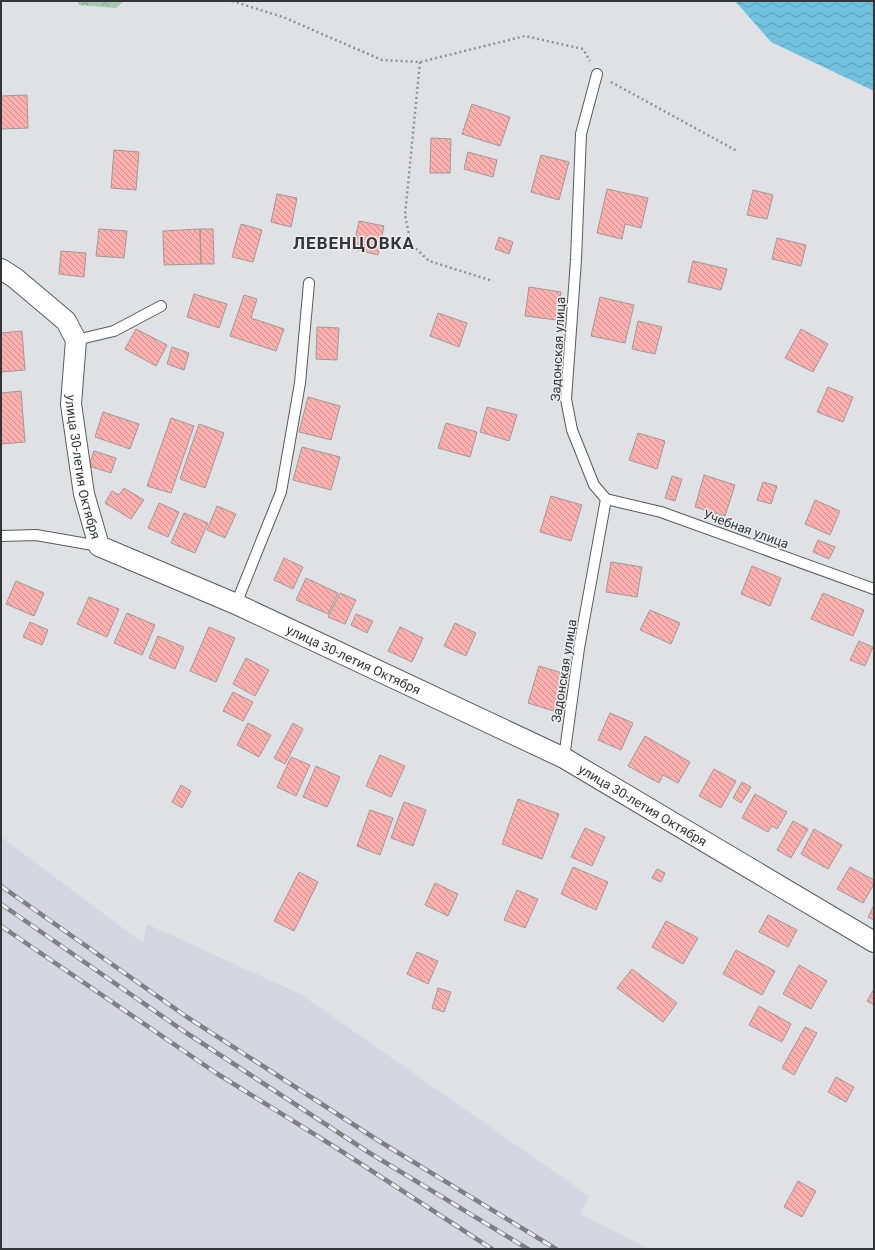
<svg xmlns="http://www.w3.org/2000/svg" width="875" height="1250" viewBox="0 0 875 1250" font-family="Roboto,sans-serif">
<style>
.built{fill:#d4d7e2}
.forest{fill:url(#forest-crowns)}
.water{fill:url(#water-waves)}
.building{fill:url(#building-back-hatch);stroke:#9e9a99}
.lines{fill:none;stroke-linecap:round;stroke-linejoin:round}
.service-casing{stroke:#595a5d;stroke-width:12}
.minor-casing{stroke:#595a5d;stroke-width:22}
.path{stroke:#919294;stroke-width:2.5;stroke-dasharray:2 3;stroke-linecap:butt}
.service{stroke:#fff;stroke-width:10}
.minor{stroke:#fff;stroke-width:20}
.rail-casing{stroke:#7f8083;stroke-width:4.5}
.rail{stroke:#edeef2;stroke-width:3;stroke-dasharray:9;stroke-linecap:butt}
.labels{text-anchor:middle;dominant-baseline:central;stroke-width:3;stroke-linejoin:round;paint-order:stroke}
.street-label{font-size:13px;fill:#343536;stroke:#edeef2}
.district-label{font-size:17px;font-weight:bold;letter-spacing:1px;fill:#343536;stroke:#edeef2}
</style>
<defs>
<pattern id="forest-crowns" width="20" height="18" patternUnits="userSpaceOnUse"><rect width="20" height="18" fill="#a7caac"/><path d="M2 6a3 3 0 1 1 6 0M12 15a3 3 0 1 1 6 0" fill="none" stroke="#89a58d"/></pattern>
<pattern id="water-waves" width="16" height="10" patternUnits="userSpaceOnUse"><rect width="16" height="10" fill="#71c2df"/><path d="M0 5q4-4 8 0t8 0" fill="none" stroke="#5e9eb6"/></pattern>
<pattern id="building-back-hatch" width="6" height="6" patternUnits="userSpaceOnUse"><rect width="6" height="6" fill="#fcb0ad"/><path d="M-1 5l2 2M0 0l6 6M5-1l2 2" fill="none" stroke="#cd908e"/></pattern>
</defs>
<rect width="100%" height="100%" fill="#e0e1e5"/>
<path class="built" d="M1 837 143 943 147 924 302 995 589 1196 580 1214 649 1249H1Z"/>
<path class="forest" d="M77 1H124L116 8 79 5Z"/>
<path class="water" d="M735 1H874V91L771 42Z"/>
<path class="building" d="M27 95 28 128 1 129V96Z
M472 104 510 117 500 146 462 134Z
M431 138 451 139 450 173H430Z
M114 150 139 152 136 190 111 188Z
M468 152 497 160 493 177 464 169Z
M541 155 569 162 559 200 531 192Z
M607 189 648 198 641 228 625 224 622 239 597 233Z
M753 190 773 195 767 219 747 215Z
M277 194 297 198 291 227 271 222Z
M359 221 384 226 378 255 353 249Z
M241 224 262 230 253 262 232 257Z
M99 229 127 231 124 258 96 256Z
M200 229H213L214 264H201Z
M200 229 201 264 164 265 163 231Z
M499 237 513 242 509 254 495 249Z
M777 238 806 245 801 266 772 259Z
M61 251 86 253 84 277 59 274Z
M693 261 727 269 721 290 688 282Z
M529 287 561 292 557 320 525 316Z
M194 294 227 304 219 328 187 317Z
M244 295 257 299 251 318 284 329 276 351 230 336Z
M600 297 634 305 625 343 591 336Z
M438 313 467 323 459 347 430 336Z
M638 321 662 327 655 354 632 349Z
M317 327 339 328 337 360 316 359Z
M136 329 167 345 156 366 125 349Z
M801 329 828 344 813 372 785 358Z
M22 331 25 370 1 372V333Z
M172 347 189 353 184 370 167 364Z
M828 387 853 397 843 422 817 412Z
M21 391 25 442 1 444V393Z
M308 397 340 406 331 440 299 432Z
M487 407 517 415 509 441 480 432Z
M103 412 139 424 130 449 95 437Z
M171 418 194 426 171 493 147 486Z
M446 423 477 432 470 457 438 448Z
M199 424 224 433 205 488 180 479Z
M638 433 665 441 657 469 629 460Z
M302 447 340 457 331 490 293 480Z
M94 451 116 458 111 473 89 466Z
M704 475 735 485 725 516 695 507Z
M672 476 682 479 675 501 665 498Z
M763 482 777 486 771 504 757 500Z
M124 488 144 500 131 519 105 503 112 491 119 495Z
M551 496 582 505 571 541 540 532Z
M815 500 840 511 830 535 805 524Z
M159 503 179 512 168 537 148 528Z
M217 506 236 514 225 538 207 530Z
M184 513 208 523 195 553 171 543Z
M818 540 835 547 829 559 813 552Z
M284 558 303 567 293 589 274 580Z
M611 562 642 567 637 597 606 592Z
M752 566 781 578 770 606 741 594Z
M306 578 338 593 328 614 296 600Z
M16 581 44 593 34 616 6 604Z
M340 593 356 600 345 624 328 617Z
M823 593 864 610 853 636 811 619Z
M89 597 119 609 107 637 77 624Z
M650 610 680 623 671 644 640 630Z
M127 613 155 625 142 655 114 643Z
M356 614 373 621 367 633 351 625Z
M30 622 48 630 42 645 23 637Z
M455 623 476 633 466 656 444 646Z
M209 627 235 638 216 682 190 671Z
M400 627 423 638 412 662 388 651Z
M158 636 184 647 175 669 149 658Z
M859 641 873 647 865 666 850 660Z
M246 658 269 670 255 696 233 684Z
M539 666 572 676 560 713 528 703Z
M233 692 253 702 243 721 223 711Z
M610 713 633 723 621 750 598 740Z
M248 723 271 735 259 757 237 745Z
M293 723 303 729 285 764 274 758Z
M645 736 690 762 678 783 663 775 659 783 628 766Z
M380 755 405 766 391 797 366 786Z
M291 757 310 765 296 796 277 787Z
M316 766 340 777 327 807 303 797Z
M714 769 736 781 721 808 699 796Z
M742 782 751 787 741 803 733 798Z
M181 785 191 791 182 808 172 802Z
M755 794 787 812 777 829 772 826 768 832 742 818Z
M518 799 559 814 542 859 502 844Z
M404 802 426 810 413 846 391 838Z
M370 810 393 818 380 855 357 846Z
M793 821 808 829 791 858 777 850Z
M585 828 605 837 592 866 571 857Z
M814 829 842 845 828 869 801 854Z
M573 867 608 882 596 910 561 894Z
M850 867 874 880V884L863 903 837 889Z
M657 869 665 873 661 882 652 878Z
M299 872 318 882 294 931 274 921Z
M435 883 458 894 448 916 425 905Z
M517 890 538 899 525 928 504 920Z
M874 905V920L868 917Z
M768 915 797 930 788 947 759 932Z
M666 921 698 938 683 964 652 947Z
M736 950 775 971 762 995 723 974Z
M417 952 438 961 428 984 407 974Z
M799 965 827 981 811 1009 783 994Z
M632 969 677 1003 663 1022 617 988Z
M438 988 451 992 444 1012 432 1008Z
M874 989V1005L867 1001Z
M759 1006 791 1024 782 1042 749 1025Z
M805 1027 817 1033 794 1075 782 1068Z
M836 1077 854 1087 846 1102 828 1092Z
M798 1181 816 1191 802 1217 784 1207Z"/>
<g class="lines">
<defs>
<path id="service" d="M76 340 114 331 161 306
M606 499 661 512 874 589
M1 536 36 535 99 546
M236 604 281 492 300 383 309 283
M564 758 579 648 606 499 594 485 572 430 566 399 576 260 581 134 597 74"/>
<g id="minor">
<path id="s1" d="M1 269 15 278 66 321 76 340 71 404 84 494 99 546 236 604 564 758 874 942"/>
</g>
</defs>
<use href="#service" class="service-casing"/>
<use href="#minor" class="minor-casing"/>
<path class="path" d="M232 1 283 17 382 60 420 62 525 36 583 49 590 61
M420 62 405 215 411 244 429 261 493 281
M611 82 737 151"/>
<use href="#service" class="service"/>
<use href="#minor" class="minor"/>
<defs>
<path id="rail" d="M1 886 187 1017 379 1141 556 1249
M1 904 182 1030 368 1152 528 1249
M1 926 216 1073 338 1149 492 1249"/>
</defs>
<use href="#rail" class="rail-casing"/>
<use href="#rail" class="rail"/>
</g>
<g class="labels">
<g class="street-label">
<text transform="translate(558 349) rotate(-87)">Задонская улица</text>
<text stroke="none"><textPath href="#s1" startOffset="233">улица 30-летия Октября</textPath></text>
<text transform="translate(746 529) rotate(20)">Учебная улица</text>
<text stroke="none"><textPath href="#s1" startOffset="593">улица 30-летия Октября</textPath></text>
<text transform="translate(564 671) rotate(-81)">Задонская улица</text>
<text stroke="none"><textPath href="#s1" startOffset="917">улица 30-летия Октября</textPath></text>
</g>
<g class="district-label">
<text x="354" y="243">ЛЕВЕНЦОВКА</text>
</g>
</g>
<rect width="875" height="1250" fill="none" stroke="#343536" stroke-width="4"/>
</svg>
